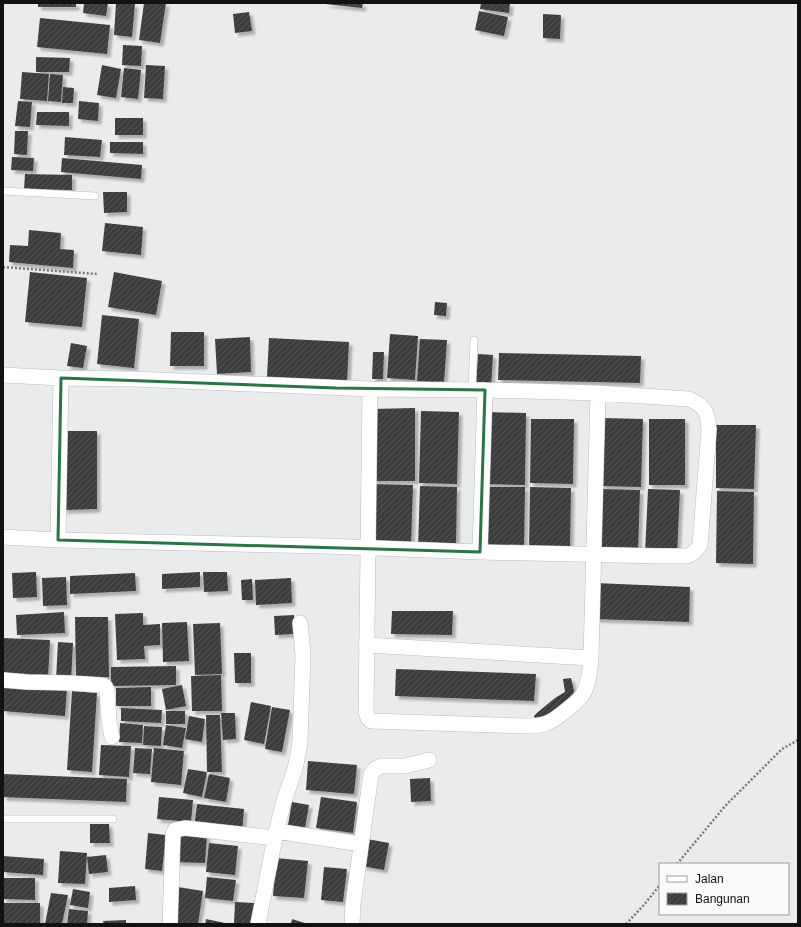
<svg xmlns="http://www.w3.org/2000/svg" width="801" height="927" viewBox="0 0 801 927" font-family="Arial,sans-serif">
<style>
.building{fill:url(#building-hatch);filter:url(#shadow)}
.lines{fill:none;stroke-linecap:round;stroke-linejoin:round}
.lane-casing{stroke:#babbbd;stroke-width:8}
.street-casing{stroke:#babbbd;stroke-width:16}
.path{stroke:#78797a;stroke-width:2.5;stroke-dasharray:2 2;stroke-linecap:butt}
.lane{stroke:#fff;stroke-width:7}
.street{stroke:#fff;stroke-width:15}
.marked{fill:none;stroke:#287646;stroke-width:3;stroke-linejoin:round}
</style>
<defs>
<pattern id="building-hatch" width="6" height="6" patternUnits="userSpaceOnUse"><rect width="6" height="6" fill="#3e3d3e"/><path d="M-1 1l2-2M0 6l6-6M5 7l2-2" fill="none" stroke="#565656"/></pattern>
<filter id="shadow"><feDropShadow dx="3.5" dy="3.5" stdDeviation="1" flood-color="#0004"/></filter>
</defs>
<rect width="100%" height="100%" fill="#eaebed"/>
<path class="building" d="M38 3H76V7H38Z
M84 3H108L106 16 83 13Z
M116 3 135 4 132 37 114 35Z
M144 3H166L160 43 139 40Z
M326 3H363L362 8 325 4Z
M481 3H510L509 13 480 9Z
M479 11 508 17 504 36 475 30Z
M249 12 252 31 235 33 233 14Z
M543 14 561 15 560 39 543 38Z
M40 18 110 25 107 54 37 47Z
M123 45 142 46 141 66 122 65Z
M36 57 70 58 69 72H36Z
M102 65 121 69 116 98 97 95Z
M146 65 165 66 163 99 144 98Z
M124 68 141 70 138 99 121 97Z
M22 72 49 74 47 101 20 99Z
M50 74 63 75 61 102 48 101Z
M63 87 74 88 73 103H62Z
M18 101 32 102 30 127 15 126Z
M79 101 99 103 98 121 78 119Z
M37 112H69V126L36 125Z
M115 118H143V135H115Z
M15 131H28L27 155 14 154Z
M65 137 102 140 100 157 64 155Z
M110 142H143V154L110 153Z
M12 157 34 158 33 171 11 170Z
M62 158 142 165 141 179 61 172Z
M25 174 72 175V190L24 189Z
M103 192H127V212L104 213Z
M105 223 143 227 141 255 102 251Z
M29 230 61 233 60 249 74 250 73 268 9 262 10 245 28 246Z
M30 272 87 278 82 327 25 322Z
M114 272 162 281 156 315 108 307Z
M435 302 447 303 446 316 434 315Z
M102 315 139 319 134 368 97 364Z
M171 332H204V366H170Z
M390 334 418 336 415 380 387 378Z
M250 337 251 372 217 374 215 339Z
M269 338 349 342 347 381 267 377Z
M420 339 447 340 444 383 417 381Z
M71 343 87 346 83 368 67 366Z
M373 352H384L383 379H372Z
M499 353 641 356 640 383 498 380Z
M478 354 493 355 491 388 476 387Z
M415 408V481H373L372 409Z
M421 411 459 412 457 484 419 483Z
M486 412 526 413 525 485 485 484Z
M603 418 643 419 641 487 601 486Z
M531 419H574L573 484 530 483Z
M649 419H685V485H649Z
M716 425H756L754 489 716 488Z
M63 431H97V509L64 510Z
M372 484 413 485 411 546 370 545Z
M420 486 457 487 456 548 418 547Z
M484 487H525L524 552 483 551Z
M530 487 571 488 570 552 529 551Z
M601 489 640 490 638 552H600Z
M648 489 680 490 677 555 645 553Z
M717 491 754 492 753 564 716 563Z
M36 572 37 597 13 598 12 573Z
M200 572V587L162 589V574Z
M203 572H227L228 591 204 592Z
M135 573 136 591 70 594V576Z
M66 577 67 605 43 606 42 578Z
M291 578 292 603 256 605 255 580Z
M252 579 253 600H242L241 580Z
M595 583 690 587 689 622 594 619Z
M392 611H453L452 635 391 634Z
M64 612 65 633 17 635 16 615Z
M143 613V625L160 624V645L144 646 145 659 117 660 115 614Z
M294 615V634L275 635 274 616Z
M75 617H108L109 677H76Z
M187 622 189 661 163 662 162 623Z
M220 623 222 674 195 675 193 624Z
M3 638 50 640 48 679 3 678Z
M58 642 73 643 71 681 56 680Z
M234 653H251V683H235Z
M176 666V685L111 686V667Z
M396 669 536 674 534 701 395 696Z
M221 675 222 711H192L191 676Z
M571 678 574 691 572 697 547 719 535 720 534 716 538 712 555 698 565 692 563 679Z
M3 683 67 688 65 716 3 711Z
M182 685 186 706 166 710 162 689Z
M151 687V706H116V688Z
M72 691 97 693 92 772 67 770Z
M251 702 271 706 264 744 244 740Z
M272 707 290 710 282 752 265 749Z
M121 708 162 710 161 723 121 721Z
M166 711H185V724H166Z
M221 713H235L236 739 223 740Z
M206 715H220L222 772H207Z
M189 716 205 719 202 742 185 739Z
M120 723 143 725 142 743 119 742Z
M166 725 186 728 182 748 163 745Z
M144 726 162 727 161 746 143 745Z
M101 745 131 746 129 777 99 775Z
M135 748 152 749 150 774 133 773Z
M154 748 184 751 181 785 151 782Z
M308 761 357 765 354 794 306 790Z
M188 769 207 772 202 797 183 793Z
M3 774 127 779 126 802 3 797Z
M209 774 230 778 226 802 204 798Z
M430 778 431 801 411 802 410 779Z
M159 797 193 800 191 822 157 819Z
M321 797 357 802 353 833 316 828Z
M292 802 309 805 305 828 288 825Z
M197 804 244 809 242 833 194 828Z
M90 824H109L110 843H90Z
M148 833 166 835 162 871 145 869Z
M177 833 207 835 205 863 175 862Z
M367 839 389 843 384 870 362 866Z
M209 843 238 846 235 875 206 872Z
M60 851 87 853 85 884 58 883Z
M106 855 108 872 89 874 87 857Z
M3 856 44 859 43 875 3 872Z
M276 858 308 861 304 898 273 896Z
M324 867 347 869 343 902 321 900Z
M207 877 236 880 233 901 205 898Z
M3 878H35V900L3 899Z
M135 886 136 900 109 902V888Z
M178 887 203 891 198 924H172Z
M73 889 90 892 88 908 70 905Z
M51 893 68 895 62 924H45Z
M235 902 254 903 253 924H234Z
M3 903H40V924H3Z
M69 909 88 911 87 924H67Z
M206 919 225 923V924H205Z
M292 919 308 924H291Z
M126 920V924H104L103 921Z"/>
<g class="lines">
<defs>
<path id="lane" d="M3 191 95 196
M472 389 474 340
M3 819H113"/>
<path id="street" d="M3 375 61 378 134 379 370 389 485 390 598 393 689 399C705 406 708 412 709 430L700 545C697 550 694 554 687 556H660L480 552 324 546 58 540 3 537
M370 389 366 712 368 718 371 721 525 726C533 726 540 726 547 723 554 721 580 700 583 694 589 683 590 670 591 658L598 393
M58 540 61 378
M480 552 485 390
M366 645 591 658
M3 680 27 682 70 683 101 685 105 686 107 690 109 721 112 737
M276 831 361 844
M170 924 173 834 175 830 185 828 275 838
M258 924 275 838 283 804 295 769 299 749 300 741 303 656 302 642 300 623
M352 924 353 904 371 774 375 769 381 766H405L429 760"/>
</defs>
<use href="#lane" class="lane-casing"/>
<use href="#street" class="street-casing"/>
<path class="path" d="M3 267 97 274
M677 864 726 805 782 749 798 740
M626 924 643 906 660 885"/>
<use href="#lane" class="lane"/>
<use href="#street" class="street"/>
</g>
<path class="marked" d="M61 378 336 388 485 390 480 552 58 540Z"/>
<rect width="801" height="927" fill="none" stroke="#111212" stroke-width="8"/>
<rect x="659" y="863" width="130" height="52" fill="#f7f9fa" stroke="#9b9d9d"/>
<rect x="667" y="876" width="20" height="6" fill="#ffffff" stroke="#9b9d9d"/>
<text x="695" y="883" font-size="12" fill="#111212">Jalan</text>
<rect x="667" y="893" width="20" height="12" fill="url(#building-hatch)" stroke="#9b9d9d"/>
<text x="695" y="903" font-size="12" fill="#111212">Bangunan</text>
</svg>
